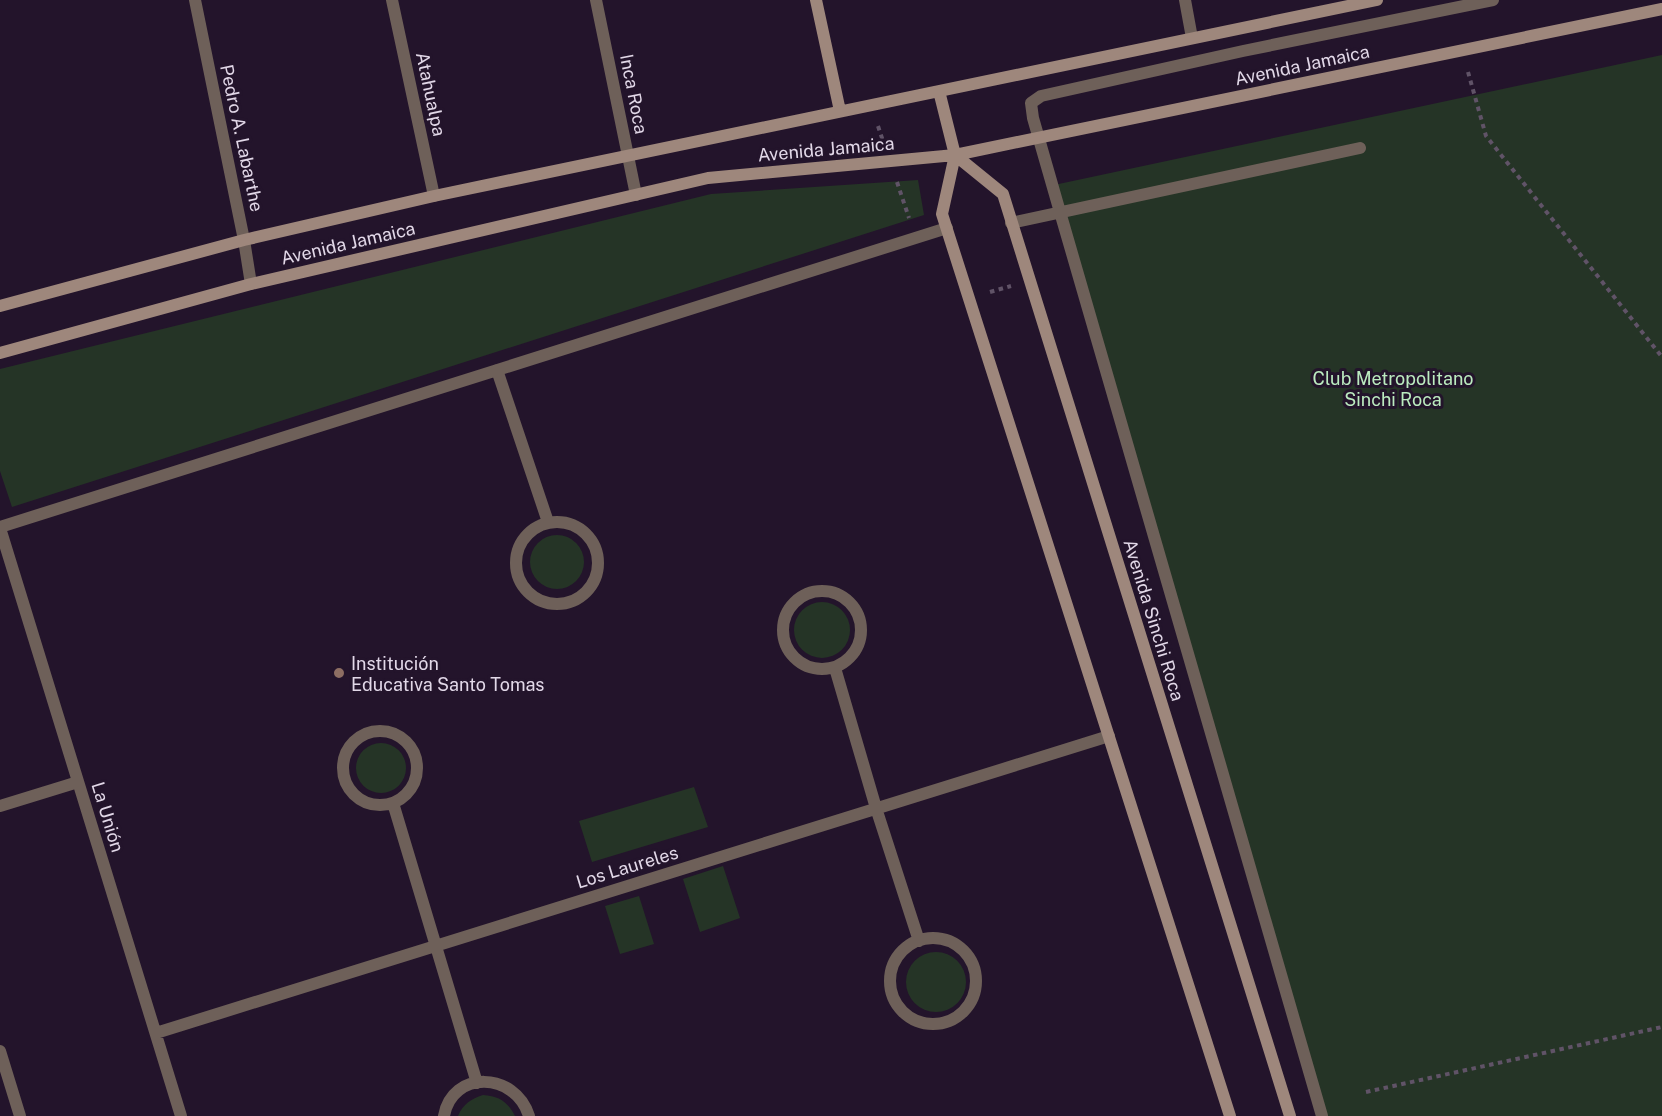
<svg xmlns="http://www.w3.org/2000/svg" width="1662" height="1116" viewBox="0 0 1662 1116" font-family="'Public Sans',sans-serif">
<style>
.green{fill:#253426}
.lines{fill:none;stroke-linecap:round;stroke-linejoin:round}
.path{stroke:#605367;stroke-width:4;stroke-dasharray:4.5 4.5;stroke-linecap:butt}
.lane{stroke:#6e6059;stroke-width:12}
.street{stroke:#6e6059;stroke-width:12}
.secondary{stroke:#9e877c;stroke-width:12}
.education-dot{fill:#8d6e63;stroke:#23142b;stroke-width:2}
.labels{text-anchor:middle;dominant-baseline:central;stroke-width:6;stroke-linejoin:round;paint-order:stroke}
.street-label{font-size:18px;fill:#e2d8e8;stroke:#23142b}
.park-label{font-size:18px;fill:#bbebbf;stroke:#23142b}
.poi-label{font-size:18px;fill:#e2d8e8;stroke:#23142b;text-anchor:start}
</style>
<rect width="100%" height="100%" fill="#23142b"/>
<path class="green" d="M1662 55V1116H1322L1054 185Z
M918 180 924 215 12 507 0 471V369L711 194Z
M530 562a27 27 0 1 1 54 0a27 27 0 1 1-54 0Z
M794 630a28 28 0 1 1 56 0a28 28 0 1 1-56 0Z
M356 768a25 25 0 1 1 50 0a25 25 0 1 1-50 0Z
M694 787 708 827 592 862 579 821Z
M723 866 740 918 700 932 683 879Z
M639 896 654 944 620 954 605 906Z
M906 982a30 30 0 1 1 60 0a30 30 0 1 1-60 0Z
M483 1095C499 1096 508 1102 515 1116H458C463 1104 471 1099 483 1095Z"/>
<g class="lines">
<path class="path" d="M1468 72 1486 136 1662 357
M878 126 883 141
M897 182 909 218
M990 292 1011 286
M1366 1092 1662 1027"/>
<path class="lane" d="M1011 223 1360 148
M1322 1116 1060 212 1033 118 1031 103 1041 96 1243 51 1493 0"/>
<path class="street" d="M195 0 244 240 251 284
M392 0 434 196
M596 0 636 195
M1185 0 1192 38
M497 370 548 522
M516 563a41 41 0 1 1 82 0a41 41 0 1 1-82 0Z
M0 527 947 228
M0 528 181 1116
M783 630a39 39 0 1 1 78 0a39 39 0 1 1-78 0Z
M835 668 876 808 919 941
M343 768a37 37 0 1 1 74 0a37 37 0 1 1-74 0Z
M393 803 477 1083
M0 806 78 782
M890 981a43 43 0 1 1 86 0a43 43 0 1 1-86 0Z
M156 1033 1109 736
M0 1051 20 1116
M444 1116C452 1070 515 1071 529 1116"/>
<path class="secondary" d="M816 0 840 111
M939 91 955 155 942 214 1230 1116
M955 155 1003 194 1290 1116
M0 306 244 240 434 196 1377 0
M0 353 251 284 708 178 955 155 1662 9"/>
</g>
<circle class="education-dot" cx="339" cy="673" r="6"/>
<g class="labels">
<g class="street-label">
<text transform="translate(1302 65) rotate(-12)">Avenida Jamaica</text>
<text transform="translate(431 94) rotate(78)">Atahualpa</text>
<text transform="translate(634 94) rotate(79)">Inca Roca</text>
<text transform="translate(242 138) rotate(78)">Pedro A. Labarthe</text>
<text transform="translate(826 149) rotate(-5)">Avenida Jamaica</text>
<text transform="translate(348 243) rotate(-13)">Avenida Jamaica</text>
<text transform="translate(1154 620) rotate(73)">Avenida Sinchi Roca</text>
<text transform="translate(108 817) rotate(73)">La Unión</text>
<text transform="translate(627 867) rotate(-17)">Los Laureles</text>
</g>
<g class="park-label">
<text x="1393" y="378">Club Metropolitano<tspan x="1393" dy="21">Sinchi Roca</tspan></text>
</g>
<g class="poi-label">
<text x="351" y="663">Institución<tspan x="351" dy="21">Educativa Santo Tomas</tspan></text>
</g>
</g>
</svg>
